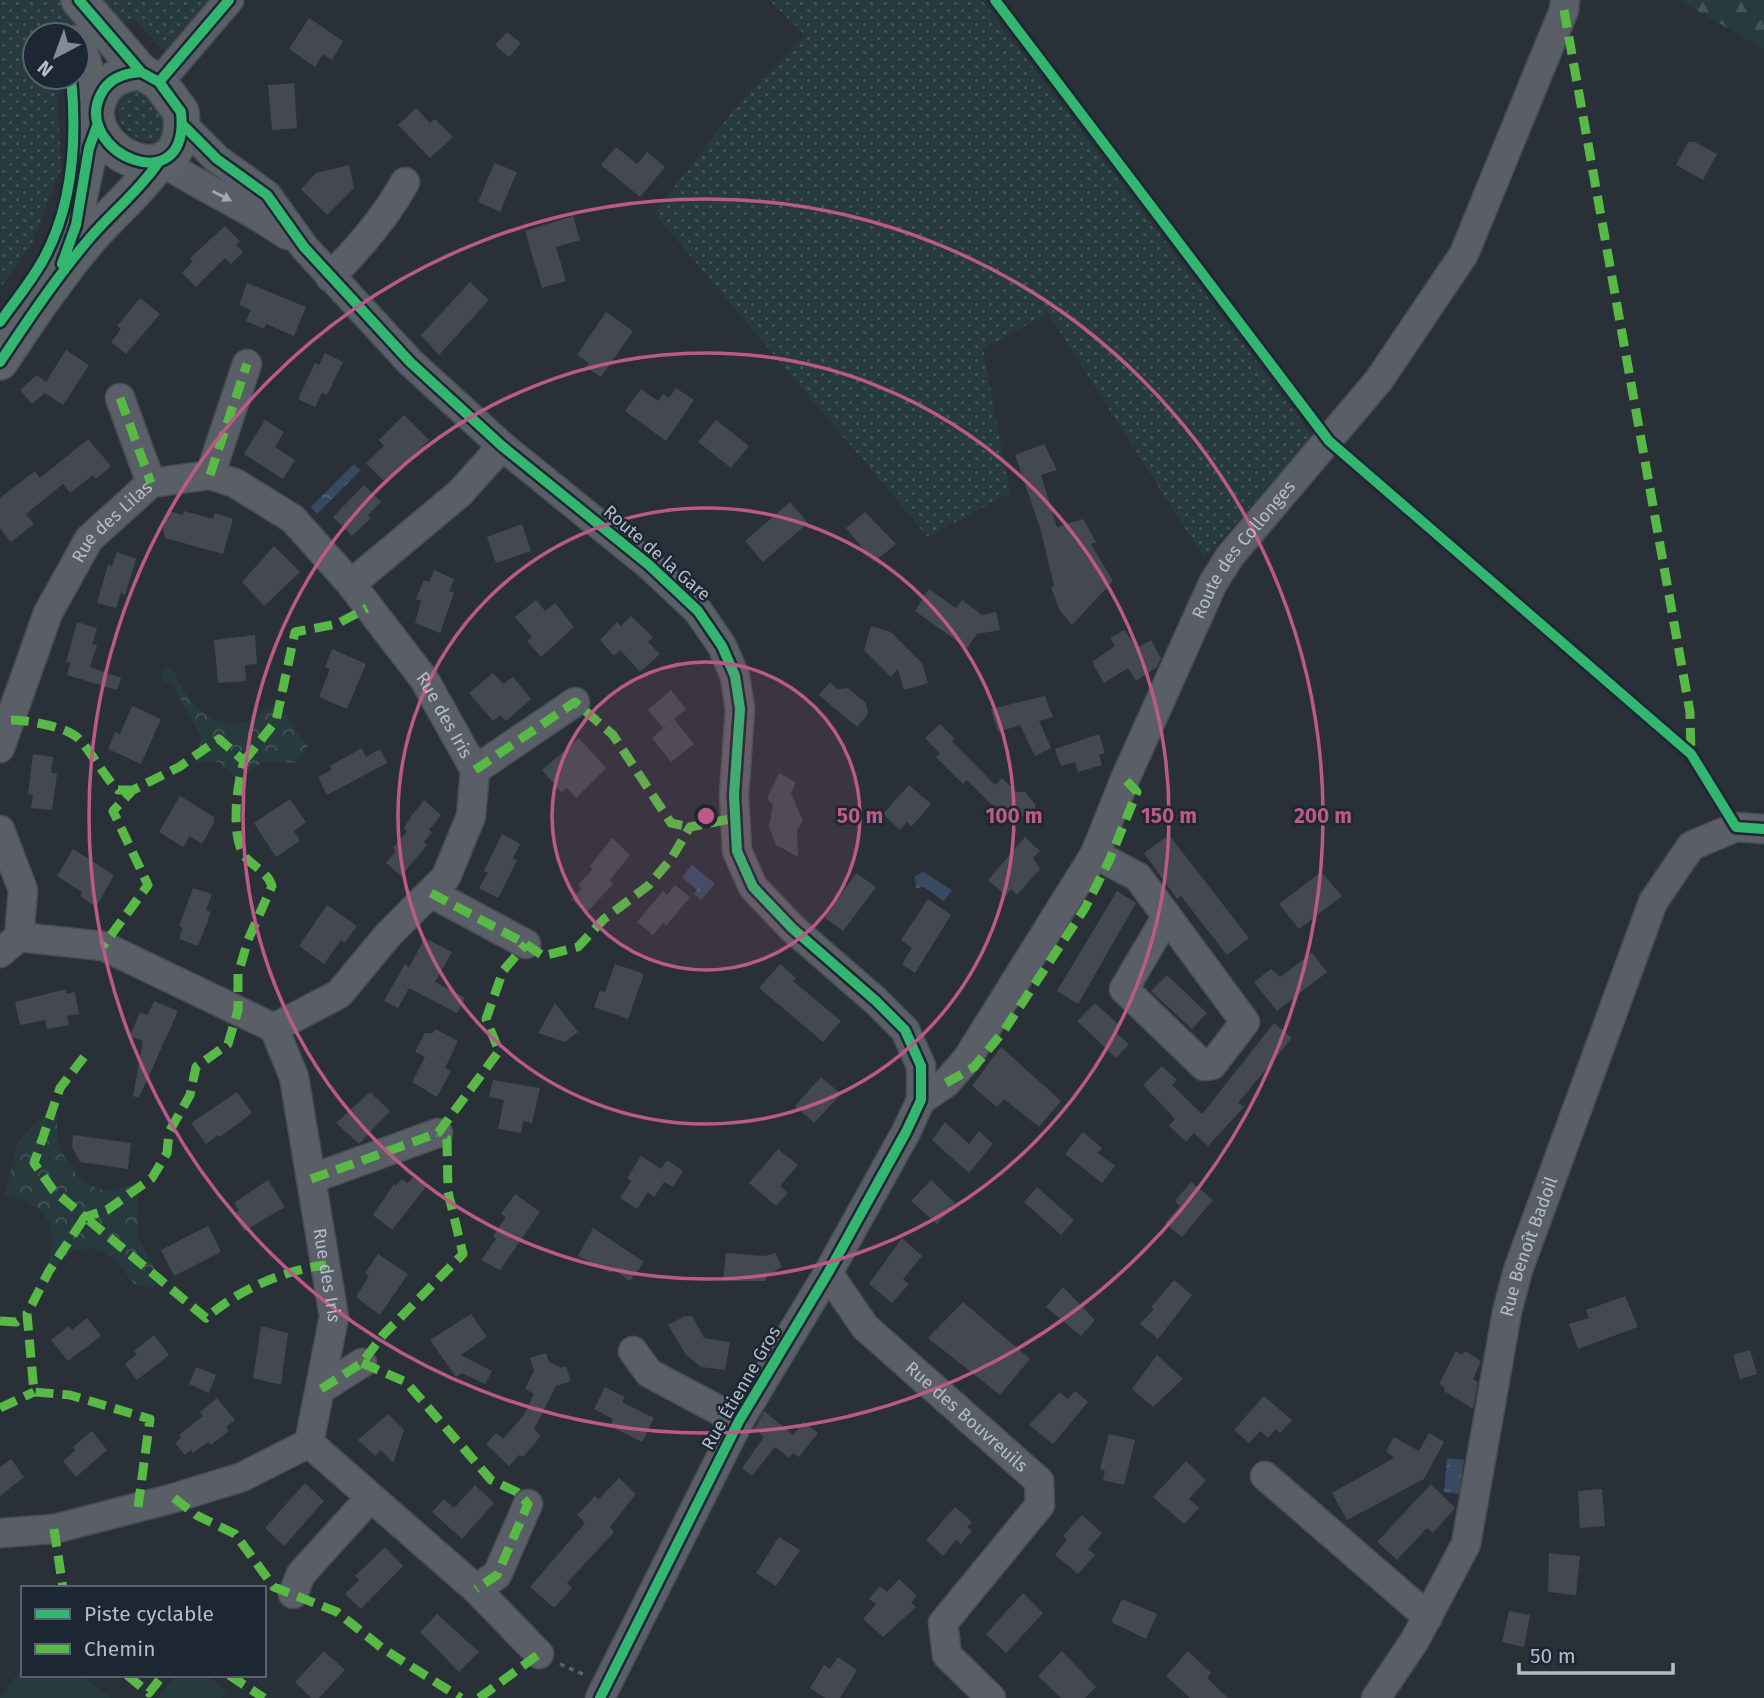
<svg xmlns="http://www.w3.org/2000/svg" width="1764" height="1698" viewBox="0 0 1764 1698" font-family="'Fira Sans',sans-serif">
<style>
.grass{fill:url(#grass-dots)}
.forest{fill:url(#forest-firs)}
.park{fill:url(#park-crowns)}
.pitch{fill:#273a3e}
.water{fill:url(#water-ripples)}
.building{fill:#444950}
.lines{fill:none;stroke-linecap:round;stroke-linejoin:round}
.minor-casing{stroke:#484c53;stroke-width:31}
.major-casing{stroke:#484c55;stroke-width:38}
.path{stroke:#5d636a;stroke-width:3.5;stroke-dasharray:5 5;stroke-linecap:butt}
.minor{stroke:#5a5e66;stroke-width:28}
.major{stroke:#5c6168;stroke-width:35}
.quiet{stroke:#58b947;stroke-width:9;stroke-dasharray:18 9;stroke-linecap:butt}
.cycleway-casing{stroke:#1d2633;stroke-width:15}
.cycleway{stroke:#33b770;stroke-width:10}
.oneway{fill:#a2a9b5}
.ring{fill:none;stroke:#bc5a87;stroke-width:3.5}
.labels{text-anchor:middle;dominant-baseline:central;stroke-width:5;stroke-linejoin:round;paint-order:stroke}
.street-label{font-size:18px;fill:#b4bcc9;stroke:#1d2633}
.centre{fill:#bc5a87;stroke:#1d2633;stroke-width:3.5}
.ring-label{font-size:21px;text-anchor:middle;font-weight:bold;fill:#bc5a87;stroke:#1d2633;stroke-width:5;stroke-linejoin:round;paint-order:stroke}
</style>
<defs>
<pattern id="grass-dots" width="8" height="8" patternUnits="userSpaceOnUse" patternTransform="scale(1.75)"><rect width="8" height="8" fill="#273a3e"/><path d="M2 2h.1M6 6h.1" fill="none" stroke="#445559" stroke-width="1.8" stroke-linecap="round"/></pattern>
<pattern id="forest-firs" width="22" height="20" patternUnits="userSpaceOnUse" patternTransform="scale(1.75)"><rect width="22" height="20" fill="#273a3e"/><path d="M5 1l3.5 6h-7zM16 11l3.5 6h-7z" fill="#445559"/></pattern>
<pattern id="park-crowns" width="20" height="18" patternUnits="userSpaceOnUse" patternTransform="scale(1.75)"><rect width="20" height="18" fill="#273a3e"/><path d="M2 6a3 3 0 1 1 6 0M12 15a3 3 0 1 1 6 0" fill="none" stroke="#445559"/></pattern>
<pattern id="water-ripples" width="26" height="14" patternUnits="userSpaceOnUse" patternTransform="scale(1.75)"><rect width="26" height="14" fill="#384963"/><path d="M2 4q2-2 4 0t4 0M15 11q2-2 4 0t4 0" fill="none" stroke="#526178"/></pattern>
</defs>
<rect width="100%" height="100%" fill="#2a3038"/>
<path class="grass" d="M0 0H212L164 51 132 17 77 66V35H35V77H65L57 85 61 168 30 248 0 288Z
M769 0H982L1313 436 1204 558 1048 313 983 349 1010 493 928 537 654 213 740 102 805 35Z
M140 88 170 117 159 142C134 144 107 120 121 94Z"/>
<path class="forest" d="M1679 0H1764V49Z"/>
<path class="park" d="M170 666C177 677 184 694 193 703 216 728 247 732 268 705L286 711 294 729 308 746 296 763C267 760 260 759 240 782L219 762H196L201 737 171 682 163 681 160 670Z
M48 1110 56 1113 59 1148 81 1181 105 1191 132 1186 138 1191V1236L160 1279 153 1288 134 1284 115 1259 94 1247 72 1251 56 1266 49 1262C58 1221 45 1205 5 1194L18 1142Z"/>
<path class="pitch" d="M23 1666V1675H81L111 1698H0Z
M175 1675H206L227 1691 222 1698H158Z"/>
<path class="water" d="M354 464 361 470 317 514 311 507Z
M692 865 715 884 701 900 694 894 697 890 682 877Z
M923 872 952 890 944 901 924 887 916 888 915 876Z
M1447 1458 1464 1460 1459 1494 1444 1492Z"/>
<path class="building" d="M309 18 343 41 332 60 323 54 315 67 289 49Z
M507 32 521 43 509 57 495 45Z
M294 83 297 128 272 130 268 85Z
M416 108 430 123 435 119 453 137 430 158 398 125Z
M1688 142H1695L1717 154 1703 180 1676 165Z
M616 147 637 164 647 152 665 167 640 197 601 165Z
M494 163 517 172 500 212 478 202Z
M349 165 354 188 327 215 301 189 316 173Z
M573 216 580 240 556 247 566 281 542 288 525 231Z
M225 226 240 241 236 245 243 252 231 264 225 258 196 287 182 273 193 261 190 258Z
M470 282 489 300 439 355 421 335Z
M247 283 306 307 294 336 266 324 264 329 246 321 251 310 239 305Z
M140 298 160 314 126 354 111 342 121 329 117 326Z
M606 312 633 331 601 377 586 367 589 363 577 355Z
M66 350 89 365 63 405 45 393 32 404 20 390 37 375 46 382Z
M325 353 343 362 327 395 322 393 315 407 298 399 315 363 319 365Z
M676 388 694 400 666 441 625 411 641 389 658 401 663 394 669 398Z
M404 415 429 440 386 483 366 463 384 446 379 440Z
M265 420 284 432 275 447 295 460 283 479 244 454Z
M716 420 749 446 731 468 698 442Z
M88 439 111 466 96 479 93 475 70 493 63 484 26 514 34 524 11 542 0 528V498L35 471 40 478Z
M1044 444 1057 470 1041 475 1057 527 1083 519 1096 542 1091 544 1113 581 1072 625 1060 611 1051 587 1054 586 1041 531 1015 455Z
M364 485 381 502 368 515 371 518 352 536 333 517Z
M790 502 808 523 763 562 745 541Z
M168 511 183 515 184 511 213 519 215 513 233 519 223 554 165 538 163 528Z
M865 512 896 544 874 562 846 528Z
M522 524 531 551 496 563 487 537Z
M274 546 300 572 264 606 242 582Z
M117 552 136 559 125 595 121 593 116 608 97 603 108 565 112 566Z
M434 570 454 579 449 591 454 593 440 633 415 623 421 601 416 599 424 580 429 582Z
M929 589 956 608 962 600 982 615 996 612 1000 630 977 634 967 648 915 611Z
M536 600 545 611 555 603 574 627 541 657 527 641 532 637 515 617Z
M631 616 653 637 648 642 660 654 640 672 620 650 614 656 600 640 617 622 621 626Z
M77 622 97 628 92 644 97 645 90 667 121 678 117 690 67 675 70 663 66 662Z
M871 626 891 632 922 663 928 683 904 690 898 669 891 677 864 650Z
M1124 630 1137 648 1151 640 1161 658 1157 667 1136 681 1128 668 1104 683 1092 662 1115 646 1110 638Z
M255 635 257 664 245 665 246 681 218 683 214 640Z
M332 649 366 664 347 709 319 697 330 669 325 667Z
M493 673 503 684 513 677 531 699 506 721 500 715 493 721 469 693Z
M830 682 838 689 848 688 866 703 868 714 857 727 819 695Z
M671 690 686 709 663 728 648 710Z
M1045 696 1053 717 1039 721 1051 748 1035 756 1020 725 998 732 991 709Z
M132 706 161 719 141 764 108 749 115 732 120 734Z
M674 719 694 744 671 762 652 738Z
M940 724 955 739 952 741 995 785 1002 778 1016 792H1025L1035 804V816L1002 815 967 780 963 784 936 757 940 753 925 738Z
M1099 734 1105 753 1099 755 1102 765 1078 772 1075 762 1061 766 1055 749Z
M579 738 606 768 576 798 567 788 561 792 542 770Z
M362 748 366 757 380 749 387 763 327 795 318 777 332 770 330 766Z
M33 754 53 757 51 773 57 774 52 810 31 808 33 795 28 794Z
M779 773 796 782 791 793 803 821 797 831 798 857 776 845 769 827 773 805 767 798Z
M909 785 931 804 911 827 907 822 900 830 883 814Z
M180 796 214 817V823L202 844 190 836 183 847 159 832Z
M290 799 306 822 294 831 300 841 276 857 254 823Z
M424 800 441 815 429 830 432 832 424 842 427 845 401 876 386 863 396 851 393 848 407 831 404 828 412 815Z
M502 834 520 844 513 858 517 860 498 898 479 888 488 873 484 871Z
M1169 835 1249 938 1227 955 1181 896 1177 899 1144 853Z
M1025 837 1040 851 1033 858 1040 869 1017 895 1011 889 1006 896 988 880Z
M612 838 630 855 610 880 613 884 586 913 571 899 582 888 578 885 593 869 590 866Z
M73 849 114 875 96 907 80 896 82 892 57 876Z
M1321 872 1342 896 1299 929 1279 904Z
M856 873 876 887 843 931 825 918Z
M675 885 690 897 666 926 663 923 653 935 637 922 663 891 667 895Z
M193 888 212 894 206 910 211 912 198 946 179 939 183 928 179 926Z
M1117 891 1136 903 1078 1004 1057 991Z
M928 899 951 915 915 973 902 964 912 948 901 940Z
M327 905 357 926 345 942 341 940 324 964 299 946Z
M425 938 452 952 435 982 465 998 457 1013 409 988 398 1008 384 1001 405 964 409 967Z
M1312 953 1327 972 1277 1011 1254 982 1271 969 1280 977Z
M615 964 644 974 628 1019 594 1007 600 991 605 992Z
M780 964 796 978 793 981 841 1021 823 1042 759 988Z
M1167 975 1207 1013 1192 1029 1151 991Z
M66 989V994L75 992 79 1014 67 1016 69 1025 47 1029 45 1020 20 1025 15 1002Z
M154 1001 178 1011 139 1098 133 1096 143 1041 130 1036 140 1012 148 1015Z
M555 1003 578 1032 565 1042 538 1033Z
M1095 1003 1120 1026 1115 1032 1129 1044 1116 1058 1077 1021Z
M1274 1023 1292 1038 1238 1103 1244 1107 1208 1146 1194 1133 1186 1142 1169 1126 1175 1119 1143 1085 1162 1066 1177 1080 1172 1085 1202 1114Z
M435 1029 458 1041 445 1068 451 1071 437 1097 412 1082 425 1057 415 1052 425 1033H433Z
M1001 1047 1061 1101 1039 1127 1004 1099 997 1107 972 1086Z
M821 1077 841 1094 814 1123 795 1106Z
M493 1080 540 1088 532 1123 523 1121 521 1133 498 1129 504 1100 489 1097Z
M237 1092 252 1113 220 1137 218 1135 206 1144 191 1123Z
M370 1092 390 1111 359 1144 336 1123Z
M945 1122 969 1144 979 1131 993 1144 969 1173 932 1140Z
M1083 1132 1102 1148 1098 1153 1115 1166 1102 1183 1065 1154Z
M73 1135 131 1143 128 1169 80 1162 72 1147Z
M778 1149 798 1165 780 1186 788 1193 776 1206 749 1183Z
M641 1156 661 1169 667 1160 683 1171 673 1187 664 1182 654 1197 648 1192 637 1209 620 1198 631 1181 627 1178Z
M413 1177 426 1187 392 1230 373 1215 394 1184 396 1186 402 1179 408 1183Z
M268 1180 285 1207 244 1231 233 1214 239 1210 234 1203Z
M931 1180 956 1204 937 1224 911 1201Z
M1191 1182 1213 1200 1182 1237 1165 1223 1180 1206 1175 1201Z
M1037 1187 1074 1220 1061 1235 1024 1202Z
M515 1194 540 1212 500 1270 481 1260 496 1239 493 1236 506 1217 501 1214Z
M208 1226 221 1252 174 1276 161 1250Z
M593 1228 644 1262 630 1281 613 1269 611 1273 578 1256Z
M902 1238 922 1256 903 1279 909 1284 892 1303 869 1284Z
M726 1253 765 1256 775 1253 782 1267 766 1277V1281H723Z
M378 1254 408 1274 380 1315 356 1297 369 1276 365 1273Z
M1174 1280 1192 1295 1158 1339 1140 1324 1154 1309 1151 1307Z
M1063 1287 1095 1320 1081 1336 1046 1307Z
M1625 1296 1638 1327 1578 1349 1569 1324 1589 1318 1586 1310Z
M963 1302 1030 1359 1000 1395 928 1338Z
M471 1314 487 1337 461 1355 492 1371 485 1384 462 1373 456 1377 430 1340Z
M685 1316H692L704 1338 730 1342 725 1370 701 1367 686 1355 668 1325Z
M87 1318 101 1336 68 1361 51 1340 69 1326 72 1330Z
M261 1326 288 1333 281 1385 253 1378Z
M154 1335 169 1355 137 1380 125 1364 137 1354 134 1351Z
M1750 1350 1757 1374 1740 1379 1733 1355Z
M1456 1351 1462 1355 1465 1351 1481 1361 1473 1379 1478 1382 1473 1409 1444 1391 1445 1388 1439 1384Z
M546 1353 549 1362 561 1368 566 1366 571 1381 556 1386 534 1429 541 1436 523 1457 519 1455 509 1466 486 1444 496 1433 503 1439 524 1415 534 1394 525 1389 534 1371 530 1358Z
M1157 1355 1183 1379 1153 1407 1132 1389Z
M196 1367 216 1375 209 1393 189 1384Z
M605 1387 625 1397 622 1402 654 1418 642 1442 610 1426 613 1419 594 1409Z
M1075 1391 1088 1402 1053 1444 1029 1425 1060 1392 1068 1399Z
M1264 1396 1292 1420 1280 1433 1276 1429 1268 1438 1260 1431 1249 1443 1234 1430Z
M217 1398 235 1420 226 1427 229 1431 211 1445 208 1442 193 1453 191 1450 185 1455 175 1443 181 1438 179 1435 203 1416 200 1412Z
M764 1411 793 1435 803 1422 818 1433 799 1457 793 1453 789 1458 775 1447 752 1476 742 1468 764 1437 754 1429Z
M388 1414 404 1430 393 1463 381 1450 375 1456 358 1440Z
M92 1431 107 1450 76 1477 63 1461 76 1450 73 1447Z
M1429 1433 1444 1442 1424 1479 1347 1520 1332 1493 1394 1458 1386 1451 1394 1437 1419 1451Z
M1109 1434 1135 1440 1124 1485 1103 1480 1105 1471 1100 1469Z
M11 1459 24 1477 0 1496V1467Z
M1186 1461 1206 1480 1189 1499 1199 1508 1184 1524 1153 1497Z
M619 1478 636 1494 610 1527 614 1532 567 1583 572 1588 554 1608 530 1587 585 1523 577 1515 595 1496 599 1499Z
M305 1483 324 1501 284 1546 265 1528Z
M1431 1484 1455 1508 1433 1533 1427 1528 1397 1560 1377 1542Z
M475 1485 494 1503 462 1539 432 1512 444 1499 454 1508Z
M1602 1489 1605 1526 1580 1528 1578 1491Z
M955 1507 972 1522 967 1527 972 1531 961 1544 956 1540 943 1556 926 1540Z
M1082 1515 1102 1533 1088 1549 1095 1555 1078 1574 1055 1555 1067 1540 1063 1536Z
M779 1537 800 1550 776 1586 756 1573Z
M385 1547 403 1566 361 1609 345 1594 359 1580 355 1576Z
M1549 1553 1580 1556 1576 1595 1548 1592Z
M899 1579 917 1596 911 1603 916 1607 883 1637 863 1619 876 1604 869 1599 880 1586 887 1592Z
M1023 1593 1043 1613 1006 1653 986 1634Z
M1122 1599 1157 1614 1146 1639 1111 1622Z
M1509 1611 1530 1615 1524 1647 1502 1642Z
M437 1614 479 1652 459 1672 420 1632Z
M324 1651 345 1670 319 1698H311L295 1682Z
M1062 1651 1096 1687 1085 1698H1061L1038 1676Z
M1188 1651 1211 1673 1207 1678 1228 1698H1190L1166 1676Z
M838 1657 857 1670 840 1698H825L810 1688 824 1665 830 1669Z"/>
<g class="lines">
<defs>
<g id="minor">
<path d="M159 82 229 0"/>
<path d="M183 125 217 159 267 195 304 247 410 362 502 446 649 565 698 611 722 646 735 676 740 709 734 795 737 851 753 887 792 928 876 1001 905 1030 921 1066V1100L906 1132 828 1273 739 1421 600 1698"/>
<path d="M163 162C203 189 248 207 287 235"/>
<path d="M330 277C358 249 386 217 405 182"/>
<path d="M120 398 151 483"/>
<path d="M210 475 247 364"/>
<path d="M351 584 460 493 502 446"/>
<path id="s1" d="M0 748 48 613 89 539 151 483 210 475 235 483 293 519 351 584 424 679 475 770 471 816 446 877 388 935 339 994 274 1028"/>
<path d="M475 770 575 702"/>
<path d="M0 830 23 890 19 937"/>
<path d="M1095 854 1138 877 1245 1022 1212 1065 1204 1066 1124 989 1167 916"/>
<path d="M431 893 526 944"/>
<path id="s2" d="M0 953 19 937 103 946 274 1028 294 1077 334 1317 309 1443 242 1477 174 1498 54 1529 0 1533"/>
<path id="s3" d="M921 1100 946 1083 967 1059 1095 854 1125 779 1213 583 1230 556 1379 380 1464 254 1564 10 1565 0"/>
<path d="M311 1179 438 1133"/>
<path id="s4" d="M828 1273 865 1327 1039 1481 1040 1505 943 1623 947 1655 991 1698"/>
<path d="M633 1351 649 1373 739 1421"/>
<path d="M321 1389 362 1363"/>
<path d="M309 1443 476 1589 539 1654"/>
<path d="M1265 1476 1428 1617"/>
<path d="M476 1589 497 1575 528 1504"/>
<path d="M293 1594 301 1574 370 1498"/>
<path id="s5" d="M1376 1698 1415 1640 1466 1544 1507 1312 1518 1270 1653 902 1691 846 1736 827 1764 829"/>
</g>
<path id="major" d="M79 0 141 72
M77 43 96 104
M141 72 159 82 181 112C191 205 71 152 101 94 109 78 124 73 141 72Z
M64 258C79 214 82 169 97 126
M0 362C28 320 56 278 89 239 111 213 139 191 158 163"/>
</defs>
<use href="#minor" class="minor-casing"/>
<use href="#major" class="major-casing"/>
<path class="path" d="M560 1664 585 1675"/>
<use href="#minor" class="minor"/>
<use href="#major" class="major"/>
<path class="quiet" d="M1564 10 1690 712 1691 754
M120 398 151 483
M210 475 247 364
M11 720C26 720 61 726 74 735 85 741 104 777 118 790H133
M244 761 276 721 295 632 337 624 367 608
M475 770 575 702 613 735 671 823 690 827
M431 893 526 944 543 956 578 947 604 919 649 885 671 859 690 827 735 818
M84 1057 60 1088 34 1163 53 1190 85 1217 107 1210 152 1178 167 1153 169 1132 190 1095 196 1067 228 1044 238 1010V974L248 940 272 886C268 873 256 868 247 859 229 840 237 784 244 761L219 739 179 767 133 790 113 811 148 885 103 946
M946 1083 974 1067 1003 1032 1085 908 1109 861 1137 792 1125 779
M311 1179 438 1133 499 1051 486 1019 503 971 526 944
M0 1321 16 1322 27 1314
M362 1363 406 1382 491 1480 517 1492 528 1504 497 1575 476 1589
M321 1389 362 1363 383 1335 463 1254 448 1192 447 1139 438 1133
M0 1408 34 1392
M174 1498 196 1515 235 1534 274 1587 337 1612 382 1648 461 1698
M138 1507 150 1419 70 1395 34 1392 27 1314 49 1271 85 1217 206 1318C238 1290 283 1270 326 1265
M54 1529 63 1588
M127 1675 149 1693 163 1675
M229 1675 264 1698
M479 1698 539 1654"/>
<defs>
<path id="cycleway" d="M79 0 141 72
M995 0 1329 441 1691 754 1736 827 1764 829
M141 72 159 82 181 112C191 205 71 152 101 94 109 78 124 73 141 72Z
M159 82 229 0
M183 125 217 159 267 195 304 247 410 362 502 446 649 565 698 611 722 646 735 676 740 709 734 795 737 851 753 887 792 928 876 1001 905 1030 921 1066V1100L906 1132 828 1273 739 1421 600 1698
M62 264 76 225 89 148 97 126
M0 322C14 302 31 282 43 260 73 206 77 138 71 77
M0 362C28 320 56 278 89 239 111 213 139 191 158 163"/>
</defs>
<use href="#cycleway" class="cycleway-casing"/>
<use href="#cycleway" class="cycleway"/>
</g>
<defs><path id="oneway-solid" d="M-6-.8H1V-3.2L6.5 0L1 3.2V.8H-6Z" transform="scale(1.75)"/></defs>
<use class="oneway" href="#oneway-solid" transform="translate(222 196) rotate(27)"/>
<circle cx="706" cy="816" r="154" fill="#bc5a87" fill-opacity=".12"/>
<g class="ring">
<circle cx="706" cy="816" r="154"/>
<circle cx="706" cy="816" r="308"/>
<circle cx="706" cy="816" r="463"/>
<circle cx="706" cy="816" r="617"/>
</g>
<g class="labels">
<g class="street-label">
<text stroke="none"><textPath href="#s1" startOffset="256">Rue des Lilas</textPath></text>
<text stroke="none"><textPath href="#s3" startOffset="644">Route des Collonges</textPath></text>
<text transform="translate(657 553) rotate(41)">Route de la Gare</text>
<text stroke="none"><textPath href="#s1" startOffset="714">Rue des Iris</textPath></text>
<text stroke="none"><textPath href="#s5" startOffset="483">Rue Benoît Badoil</textPath></text>
<text stroke="none"><textPath href="#s2" startOffset="553">Rue des Iris</textPath></text>
<text transform="translate(741 1388) rotate(-60)">Rue Étienne Gros</text>
<text stroke="none"><textPath href="#s4" startOffset="201">Rue des Bouvreuils</textPath></text>
</g>
</g>
<circle cx="706" cy="816" r="10" class="centre"/>
<g class="ring-label">
<text x="860" y="823">50 m</text>
<text x="1014" y="823">100 m</text>
<text x="1169" y="823">150 m</text>
<text x="1323" y="823">200 m</text>
</g>
<rect x="21" y="1586" width="245" height="91" fill="#1d2633" stroke="#59626f" stroke-width="2"/>
<rect x="35" y="1609" width="35" height="10" fill="#33b770" stroke="#59626f" stroke-width="2"/>
<text x="84" y="1621" font-size="21" fill="#b4bcc9">Piste cyclable</text>
<rect x="35" y="1644" width="35" height="10" fill="#58b947" stroke="#59626f" stroke-width="2"/>
<text x="84" y="1656" font-size="21" fill="#b4bcc9">Chemin</text>
<g transform="translate(56 56) rotate(221)"><circle r="33" fill="#1d2633" stroke="#59626f" stroke-width="2"/>
<path d="M0-5L12 26L0 18L-12 26Z" fill="#848b96"/>
<text y="-10" font-size="19" font-weight="bold" text-anchor="middle" fill="#b4bcc9">N</text>
</g>
<path d="M1519 1663v10h154v-10" fill="none" stroke="#b4bcc9" stroke-width="3.5"/>
<text x="1530" y="1663" font-size="21" fill="#b4bcc9" stroke="#1d2633" stroke-width="5" paint-order="stroke">50 m</text>
</svg>
